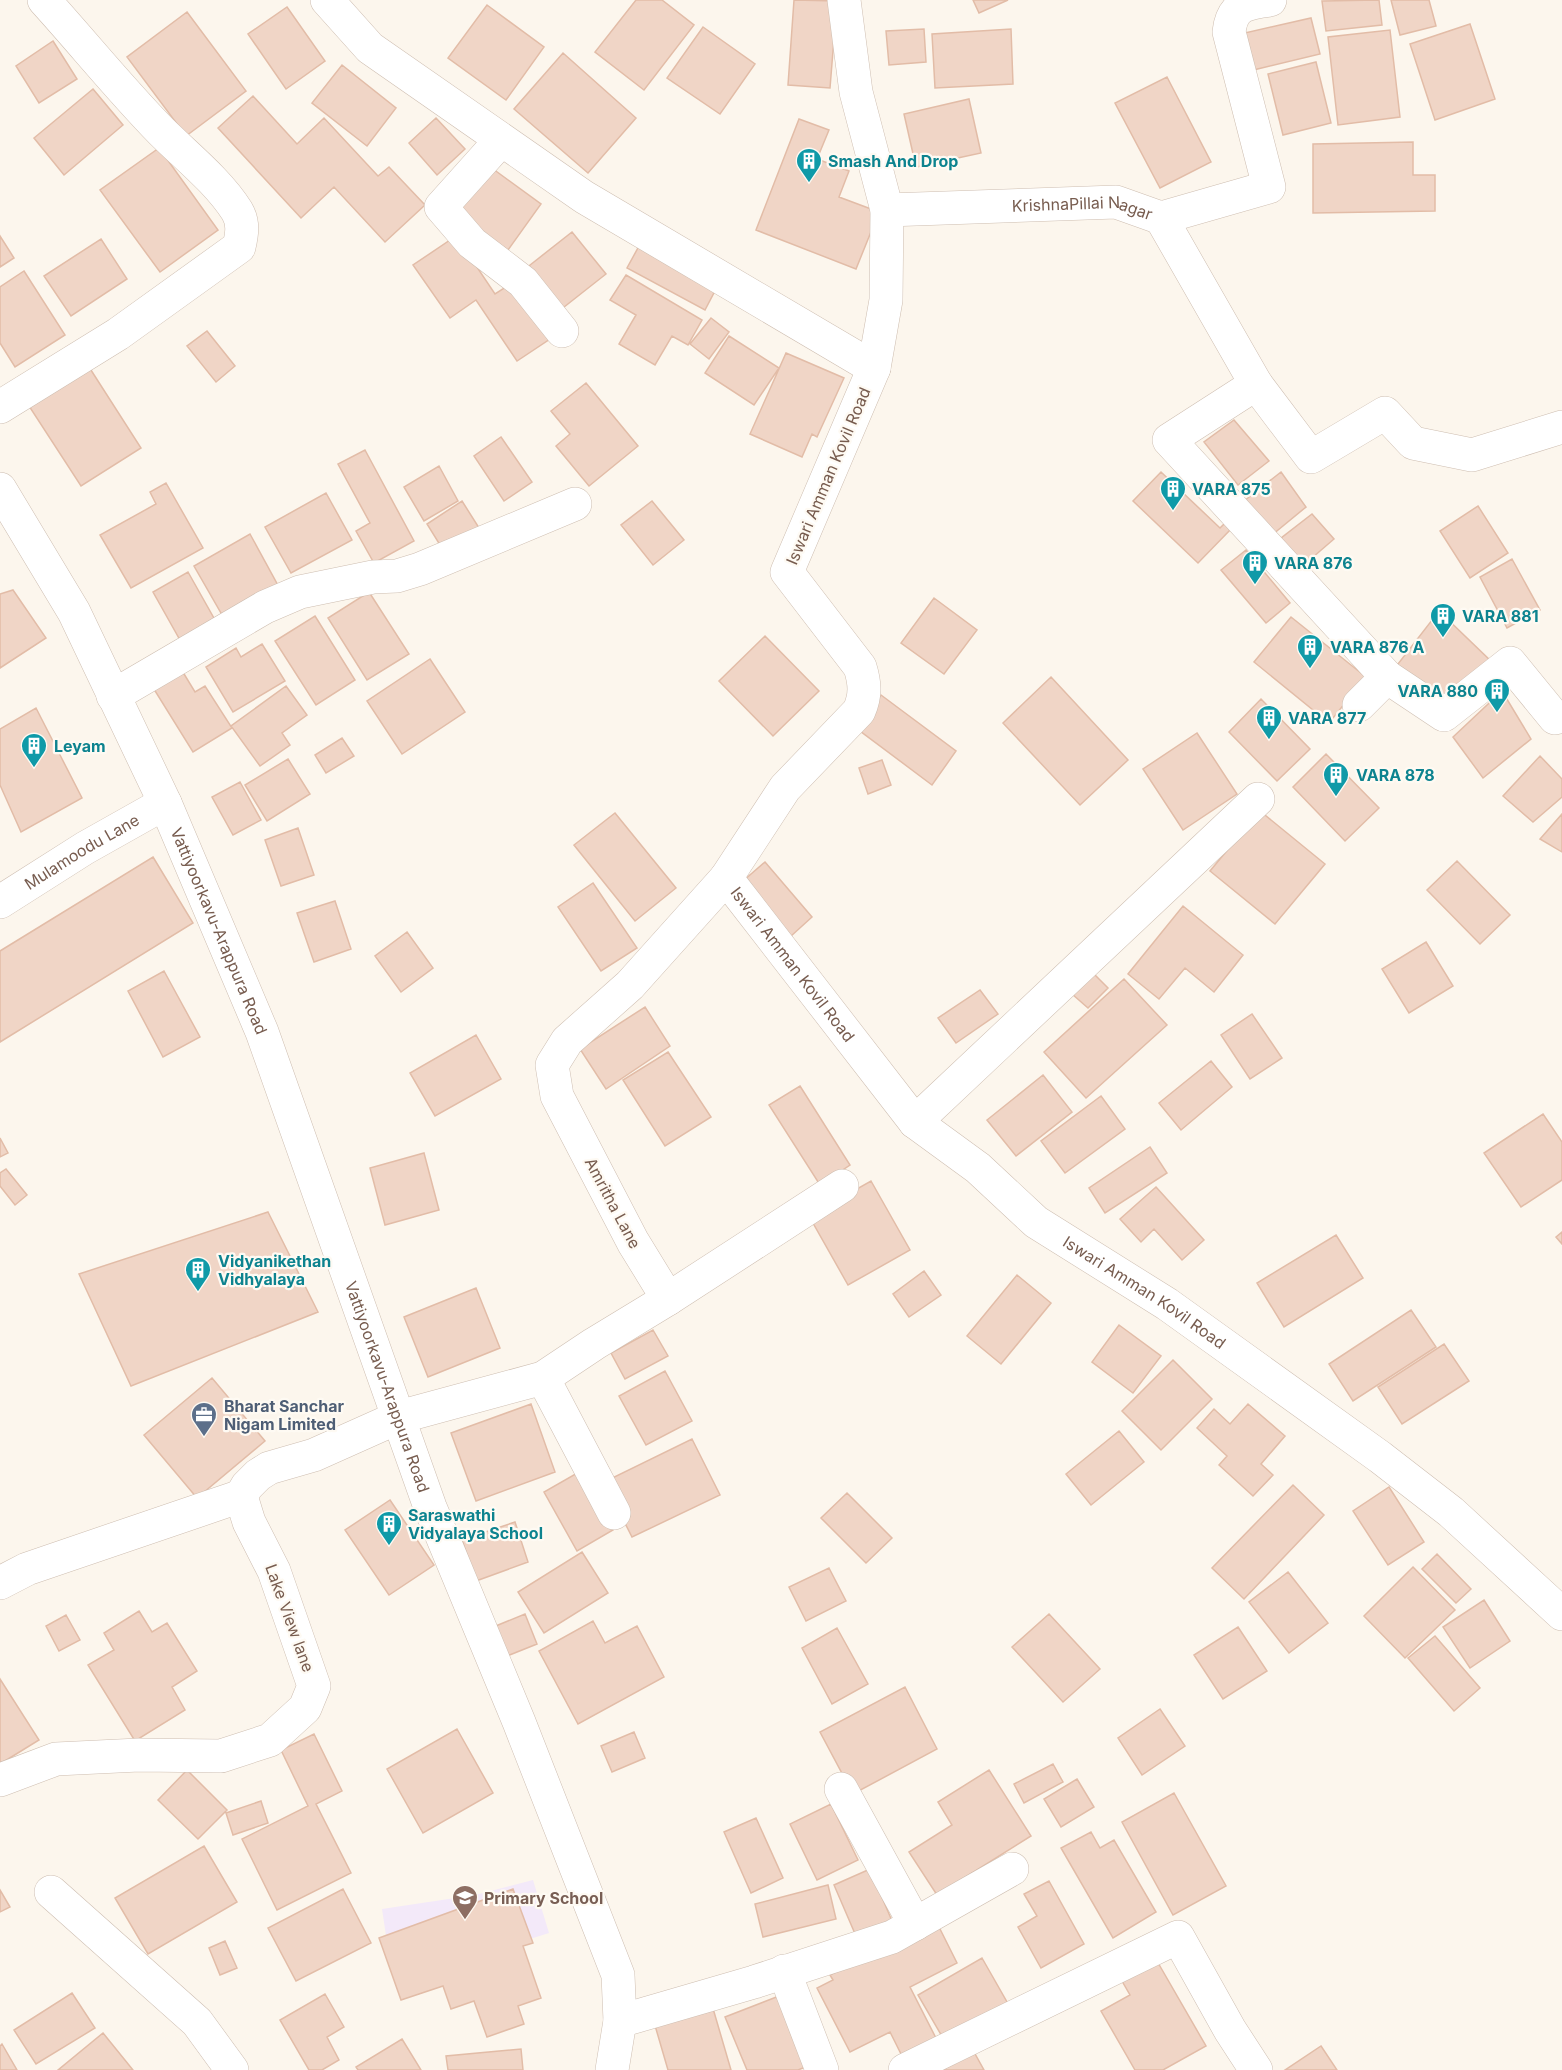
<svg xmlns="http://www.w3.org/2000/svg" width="1562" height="2070" viewBox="0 0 1562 2070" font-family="Inter,sans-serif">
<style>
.education{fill:#f3e9f9}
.building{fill:#f0d5c6;stroke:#e2bca7;stroke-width:1.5}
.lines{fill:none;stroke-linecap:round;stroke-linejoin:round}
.minor-casing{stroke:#cebeb1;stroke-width:34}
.minor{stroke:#fff;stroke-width:33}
.labels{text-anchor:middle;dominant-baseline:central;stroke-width:4.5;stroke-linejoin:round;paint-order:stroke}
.culture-label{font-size:16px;font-weight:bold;fill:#0d838f;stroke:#fefaf3;text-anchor:start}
.street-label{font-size:16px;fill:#775c4f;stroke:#fefaf3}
.service-label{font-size:16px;font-weight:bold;fill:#4e5e75;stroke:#fefaf3;text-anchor:start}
.education-label{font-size:16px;font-weight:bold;fill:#785e54;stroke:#fefaf3;text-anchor:start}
</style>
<rect width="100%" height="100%" fill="#fcf6ed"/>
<path class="education" d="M533 1880 549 1933 480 1955 391 1969 382 1909 475 1895Z"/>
<path class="building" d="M636 0H662L694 25 644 90 595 52Z
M794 0 837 1 830 88 788 85Z
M973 0H1008L979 13Z
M1379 0 1382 25 1326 31 1322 1Z
M1391 0H1429L1436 26 1400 35Z
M487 5 544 47 506 100 448 58Z
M287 7 325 61 286 89 248 34Z
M187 12 246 91 186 136 127 57Z
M1311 18 1320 54 1245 72 1236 35Z
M1470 24 1495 99 1435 120 1410 44Z
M703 27 755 64 720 114 667 78Z
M924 29 926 62 889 65 886 31Z
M1011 29 1013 84 935 88 932 34Z
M1390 30 1400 117 1338 125 1328 37Z
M53 41 77 79 39 103 16 66Z
M563 53 636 118 588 173 514 109Z
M1316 62 1331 123 1283 135 1268 74Z
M342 65 396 108 367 146 312 103Z
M1167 77 1211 162 1160 188 1115 103Z
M93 89 123 125 64 175 34 138Z
M253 96 297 144 324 118 378 176 389 167 425 205 385 242 334 187 301 218 218 128Z
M969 99 981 153 916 167 904 114Z
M436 118 465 149 437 175 409 143Z
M799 119 829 130 817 159 849 171 839 197 879 212 856 269 756 230Z
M1413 142V175H1435V211L1313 213V144Z
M159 148 218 230 160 272 100 190Z
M489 166 541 204 508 250 455 212Z
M572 232 606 274 559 311 525 269Z
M0 236 14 258 0 267Z
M456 236 495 294 512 283 550 339 517 361 476 300 450 318 413 265Z
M101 239 127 279 71 316 44 276Z
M639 246 717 287 705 310 627 268Z
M24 271 65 335 15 367 0 343V287Z
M626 275 702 320 688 345 672 336 655 365 619 344 636 315 610 300Z
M711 318 729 332 709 359 690 344Z
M207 331 235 366 216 382 187 346Z
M729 336 779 368 754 405 705 373Z
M786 353 844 378 817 437 812 434 802 457 750 434Z
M89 367 141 448 81 486 29 406Z
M586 383 638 446 589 486 556 446 570 434 551 411Z
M1234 420 1269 461 1238 485 1204 442Z
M501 437 532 482 504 501 474 456Z
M365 450 414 541 374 563 356 531 370 523 338 464Z
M439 466 458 501 424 521 404 487Z
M1161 472 1220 528 1226 522 1232 528 1198 563 1133 501Z
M1281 472 1306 507 1272 535 1244 501Z
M166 483 203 548 131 588 100 535 156 504 150 492Z
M326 493 352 540 291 573 265 527Z
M462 501 481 531 445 553 427 524Z
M652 501 684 540 653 565 621 525Z
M1478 506 1508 553 1470 578 1440 531Z
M1312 514 1334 539 1298 570 1276 542Z
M250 534 280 589 225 620 194 566Z
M1246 550 1290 603 1266 623 1221 570Z
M1512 559 1540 610 1507 628 1480 577Z
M188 572 215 620 180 640 153 592Z
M13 590 46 638 0 668V594Z
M369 592 409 654 367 680 328 618Z
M934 598 977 630 944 674 901 643Z
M1439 611 1496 666 1440 703 1391 673Z
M315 616 355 680 316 705 275 641Z
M1291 617 1366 677 1329 723 1254 662Z
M765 636 819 691 773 736 719 681Z
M262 644 285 681 233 712 206 667 236 648 241 657Z
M430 659 465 712 402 754 367 701Z
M181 669 195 692 205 686 232 728 193 752 152 686Z
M1051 677 1128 760 1080 805 1003 723Z
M286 686 307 715 282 733 290 745 260 766 231 726Z
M1502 691 1531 739 1483 778 1453 737Z
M881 695 956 751 932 785 856 728Z
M1261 699 1310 749 1277 781 1229 732Z
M36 708 82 798 21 832 0 785V729Z
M1197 733 1237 794 1183 830 1143 769Z
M342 738 354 756 326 773 315 755Z
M1326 754 1379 808 1345 841 1293 787Z
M1540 756 1562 779V797L1533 822 1503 796Z
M288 759 310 794 267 821 245 785Z
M882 760 891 785 868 794 859 768Z
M240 782 261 820 233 835 212 797Z
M1260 811 1325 864 1275 924 1210 871Z
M615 813 676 888 635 921 574 845Z
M1562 814V852L1540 839Z
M298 828 314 875 281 886 265 840Z
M153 857 193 923 0 1042V951Z
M1457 861 1510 915 1480 944 1427 890Z
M765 862 812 917 790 937 743 881Z
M593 883 637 948 601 971 558 907Z
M335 901 351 949 314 962 297 913Z
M1183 906 1243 955 1214 992 1185 968 1159 999 1128 974Z
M407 932 433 968 401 992 375 956Z
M1426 942 1453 986 1409 1013 1382 969Z
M164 971 200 1037 163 1057 128 991Z
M1092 972 1108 988 1088 1008 1072 994Z
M1124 979 1167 1025 1086 1098 1044 1052Z
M980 990 998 1014 956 1043 938 1018Z
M645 1007 670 1046 606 1089 580 1049Z
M1252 1014 1282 1058 1250 1079 1221 1035Z
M476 1035 501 1079 435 1116 410 1073Z
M668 1052 711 1117 665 1146 623 1080Z
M1211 1061 1232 1087 1181 1130 1159 1103Z
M1043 1075 1072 1112 1016 1156 987 1120Z
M800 1086 850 1165 820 1185 769 1105Z
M1101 1096 1125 1129 1065 1173 1041 1141Z
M1543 1114 1562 1142V1180L1521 1207 1484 1153Z
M0 1138 8 1153 0 1157Z
M1150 1147 1167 1173 1105 1213 1089 1188Z
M424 1153 439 1210 385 1225 370 1168Z
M6 1169 27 1195 15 1205 0 1186V1173Z
M871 1181 910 1250 848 1285 809 1216Z
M1156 1187 1204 1240 1182 1260 1154 1229 1141 1242 1120 1219Z
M268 1212 318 1312 131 1386 79 1274Z
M1562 1232V1244L1556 1237Z
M1336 1235 1363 1278 1284 1327 1257 1283Z
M924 1271 941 1295 909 1317 893 1294Z
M1017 1275 1051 1303 1001 1364 967 1336Z
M476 1288 500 1348 428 1377 404 1317Z
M1411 1310 1436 1347 1353 1401 1329 1364Z
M1119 1325 1161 1356 1133 1393 1092 1362Z
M653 1330 668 1356 625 1379 611 1353Z
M1444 1344 1469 1381 1402 1424 1378 1387Z
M1173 1360 1212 1399 1161 1450 1122 1411Z
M665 1371 692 1421 646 1445 619 1396Z
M212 1378 265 1441 197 1498 144 1435Z
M531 1404 555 1472 476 1501 451 1433Z
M1248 1404 1285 1436 1261 1464 1273 1475 1253 1496 1219 1465 1227 1456 1197 1428 1214 1409 1230 1424Z
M1119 1431 1144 1462 1091 1505 1066 1474Z
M692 1439 720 1495 632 1537 604 1482Z
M579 1472 613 1530 577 1551 544 1492Z
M1293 1485 1324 1515 1244 1599 1212 1568Z
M1389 1487 1424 1542 1388 1565 1353 1511Z
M847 1493 892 1538 866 1563 821 1518Z
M390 1500 434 1565 389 1595 345 1530Z
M515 1522 528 1562 476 1581 462 1540Z
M582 1552 608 1593 544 1633 518 1592Z
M1437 1554 1471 1589 1456 1603 1422 1569Z
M1413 1567 1455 1610 1405 1658 1364 1616Z
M829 1568 846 1601 806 1621 789 1587Z
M1288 1572 1328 1623 1289 1653 1249 1602Z
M1484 1600 1510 1641 1470 1668 1443 1627Z
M139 1611 152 1632 167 1623 197 1671 172 1687 185 1710 135 1741 88 1665 114 1650 104 1633Z
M525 1614 537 1644 497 1660 486 1630Z
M1049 1614 1100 1669 1063 1702 1012 1647Z
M66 1615 80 1640 59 1651 46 1626Z
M593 1621 605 1643 637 1626 664 1677 578 1724 539 1651Z
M1238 1627 1267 1671 1223 1699 1194 1655Z
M837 1628 868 1684 832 1704 802 1648Z
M1435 1636 1480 1688 1454 1711 1408 1658Z
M0 1679 39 1740 0 1764Z
M905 1687 937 1749 853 1794 820 1732Z
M1160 1709 1185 1746 1142 1775 1118 1738Z
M457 1729 493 1793 423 1833 387 1769Z
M634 1732 645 1758 612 1772 601 1746Z
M314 1734 342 1791 316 1804 351 1873 277 1910 242 1839 308 1806 281 1750Z
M1053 1764 1063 1782 1024 1803 1014 1784Z
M187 1770 227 1810 198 1839 158 1800Z
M989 1770 1031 1836 937 1895 909 1852 952 1825 938 1802Z
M1077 1779 1094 1807 1061 1827 1044 1799Z
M1174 1793 1226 1886 1173 1915 1122 1822Z
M261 1801 268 1823 233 1835 226 1813Z
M831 1804 858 1860 817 1880 790 1824Z
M756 1818 783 1878 751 1893 724 1832Z
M1091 1832 1100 1848 1114 1840 1156 1912 1113 1938 1061 1848Z
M204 1846 237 1902 148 1954 115 1898Z
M870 1869 892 1921 856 1936 834 1885Z
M1049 1881 1084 1944 1041 1968 1018 1927 1037 1916 1024 1894Z
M828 1885 836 1919 763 1937 755 1904Z
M343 1889 371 1943 296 1981 268 1928Z
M513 1889 533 1943 523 1946 541 1998 518 2006 524 2024 487 2037 474 2001 451 2009 443 1986 401 2000 379 1938Z
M0 1890 10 1907 0 1912Z
M936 1921 957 1963 910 1987 939 2044 905 2062 890 2032 850 2052 817 1988 833 1980 830 1975Z
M225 1941 237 1968 220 1975 209 1948Z
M982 1958 1011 2009 947 2045 918 1995Z
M1157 1961 1206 2046 1163 2070H1135L1101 2011 1130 1995 1122 1981Z
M72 1993 95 2028 36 2064 14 2030Z
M325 1994 344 2027 327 2037 339 2060 322 2070H309L280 2020Z
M779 1996 808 2066 798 2070H747L725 2017Z
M712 2005 731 2070H668L654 2022Z
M103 2033 133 2070H58Z
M402 2039 421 2070H358L356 2067Z
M2 2044 17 2070H0V2046Z
M1321 2046 1337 2070H1285Z
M521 2049 523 2070H448L446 2056Z
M974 2052 984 2070H942Z"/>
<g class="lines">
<defs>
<g id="minor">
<path d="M327 0 370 48 584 197 874 368"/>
<path id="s1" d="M844 0 856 92 887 210 886 300 874 368 787 572 860 667C865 683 866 695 859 711L785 788 726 878 915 1122 978 1168 1036 1222 1167 1304 1380 1457 1451 1512 1562 1614"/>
<path d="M501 140 441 207 472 243 523 282 562 331"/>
<path id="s2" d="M887 210 1116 202 1161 218 1269 187 1229 32C1232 5 1246 3 1270 0"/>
<path d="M1161 218 1256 384 1311 457 1385 413 1413 443 1472 455 1562 427"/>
<path d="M1256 384 1169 440 1387 677 1359 705"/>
<path d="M0 407 118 334 239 247C242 234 244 223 237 211 218 181 186 156 161 131 120 89 83 43 44 0"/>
<path id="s3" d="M0 489 74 612 165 803 262 1032 430 1507 519 1722 618 1975 620 2021 612 2070"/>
<path d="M1387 677 1444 715 1510 663 1555 718"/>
<path d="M113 696 265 607 300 592 373 577 397 576 420 569 575 504"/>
<path id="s4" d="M0 902 85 848 165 803"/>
<path d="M915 1122 1258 799"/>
<path d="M668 1299 842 1186"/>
<path d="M543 1378 614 1513"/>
<path d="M0 1583 27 1569 241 1496"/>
<path d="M0 1780 56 1759 139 1755 221 1756 270 1740 305 1708 314 1686 274 1571 249 1522 241 1496 247 1486 258 1475 269 1468 314 1455 399 1417 543 1378 594 1344 668 1299 633 1242 557 1096 552 1065 567 1041 630 985 726 878"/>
<path d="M841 1789 915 1924"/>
<path d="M51 1892 197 2022 232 2070"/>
<path d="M784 1971 822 2070"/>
<path d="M620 2021 754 1982 892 1937 1012 1869"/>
<path d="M905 2070 1178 1937 1230 2030 1256 2070"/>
</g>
</defs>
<use href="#minor" class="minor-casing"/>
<use href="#minor" class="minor"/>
</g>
<defs>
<symbol id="building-pin" viewBox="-11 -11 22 30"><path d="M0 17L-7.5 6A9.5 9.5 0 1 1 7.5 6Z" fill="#0f9aa8" stroke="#fefaf3"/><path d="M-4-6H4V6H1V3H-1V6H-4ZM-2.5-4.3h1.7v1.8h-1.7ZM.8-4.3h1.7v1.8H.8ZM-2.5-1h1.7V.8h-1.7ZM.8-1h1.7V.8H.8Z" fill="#fff"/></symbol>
<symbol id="office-pin" viewBox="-11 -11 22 30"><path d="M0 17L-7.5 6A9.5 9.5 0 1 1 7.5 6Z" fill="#5c6f8a" stroke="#fefaf3"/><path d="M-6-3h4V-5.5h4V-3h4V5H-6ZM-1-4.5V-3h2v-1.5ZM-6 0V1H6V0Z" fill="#fff"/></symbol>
<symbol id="school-pin" viewBox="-11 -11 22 30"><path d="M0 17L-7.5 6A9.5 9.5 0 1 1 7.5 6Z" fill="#8d6e63" stroke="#fefaf3"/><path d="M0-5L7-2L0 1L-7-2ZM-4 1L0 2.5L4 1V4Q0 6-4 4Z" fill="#fff"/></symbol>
</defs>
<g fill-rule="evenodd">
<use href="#building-pin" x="794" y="146" width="30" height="40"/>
<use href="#building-pin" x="1158" y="474" width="30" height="40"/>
<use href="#building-pin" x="1240" y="548" width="30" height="40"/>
<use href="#building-pin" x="1428" y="601" width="30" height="40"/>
<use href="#building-pin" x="1295" y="632" width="30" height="40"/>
<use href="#building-pin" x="1482" y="676" width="30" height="40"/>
<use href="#building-pin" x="1254" y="703" width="30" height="40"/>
<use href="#building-pin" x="19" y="731" width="30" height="40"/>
<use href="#building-pin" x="1321" y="760" width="30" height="40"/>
<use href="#building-pin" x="183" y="1255" width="30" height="40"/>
<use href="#office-pin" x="189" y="1400" width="30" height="40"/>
<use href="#building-pin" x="374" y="1509" width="30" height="40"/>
<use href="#school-pin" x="450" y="1883" width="30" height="40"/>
</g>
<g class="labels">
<g class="culture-label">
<text x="828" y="161">Smash And Drop</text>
<text x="1192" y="489">VARA 875</text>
<text x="1274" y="563">VARA 876</text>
<text x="1462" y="616">VARA 881</text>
<text x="1330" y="647">VARA 876 A</text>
<text x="1478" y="691" text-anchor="end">VARA 880</text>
<text x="1288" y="718">VARA 877</text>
<text x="54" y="746">Leyam</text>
<text x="1356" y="775">VARA 878</text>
<text x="218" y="1261">Vidyanikethan<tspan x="218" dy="18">Vidhyalaya</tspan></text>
<text x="408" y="1515">Saraswathi<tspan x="408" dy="18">Vidyalaya School</tspan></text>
</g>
<g class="street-label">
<text stroke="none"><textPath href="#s2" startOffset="196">KrishnaPillai Nagar</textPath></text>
<text transform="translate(828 476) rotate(-67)">Iswari Amman Kovil Road</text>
<text stroke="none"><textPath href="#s4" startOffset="96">Mulamoodu Lane</textPath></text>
<text stroke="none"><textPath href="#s3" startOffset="494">Vattiyoorkavu-Arappura Road</textPath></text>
<text stroke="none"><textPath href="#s1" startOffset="1084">Iswari Amman Kovil Road</textPath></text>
<text transform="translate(613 1203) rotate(62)">Amritha Lane</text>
<text stroke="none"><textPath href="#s1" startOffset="1570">Iswari Amman Kovil Road</textPath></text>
<text stroke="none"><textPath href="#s3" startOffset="980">Vattiyoorkavu-Arappura Road</textPath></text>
<text transform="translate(290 1618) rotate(70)">Lake View lane</text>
</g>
<g class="service-label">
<text x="224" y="1406">Bharat Sanchar<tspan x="224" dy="18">Nigam Limited</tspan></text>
</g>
<g class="education-label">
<text x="484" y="1898">Primary School</text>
</g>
</g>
</svg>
